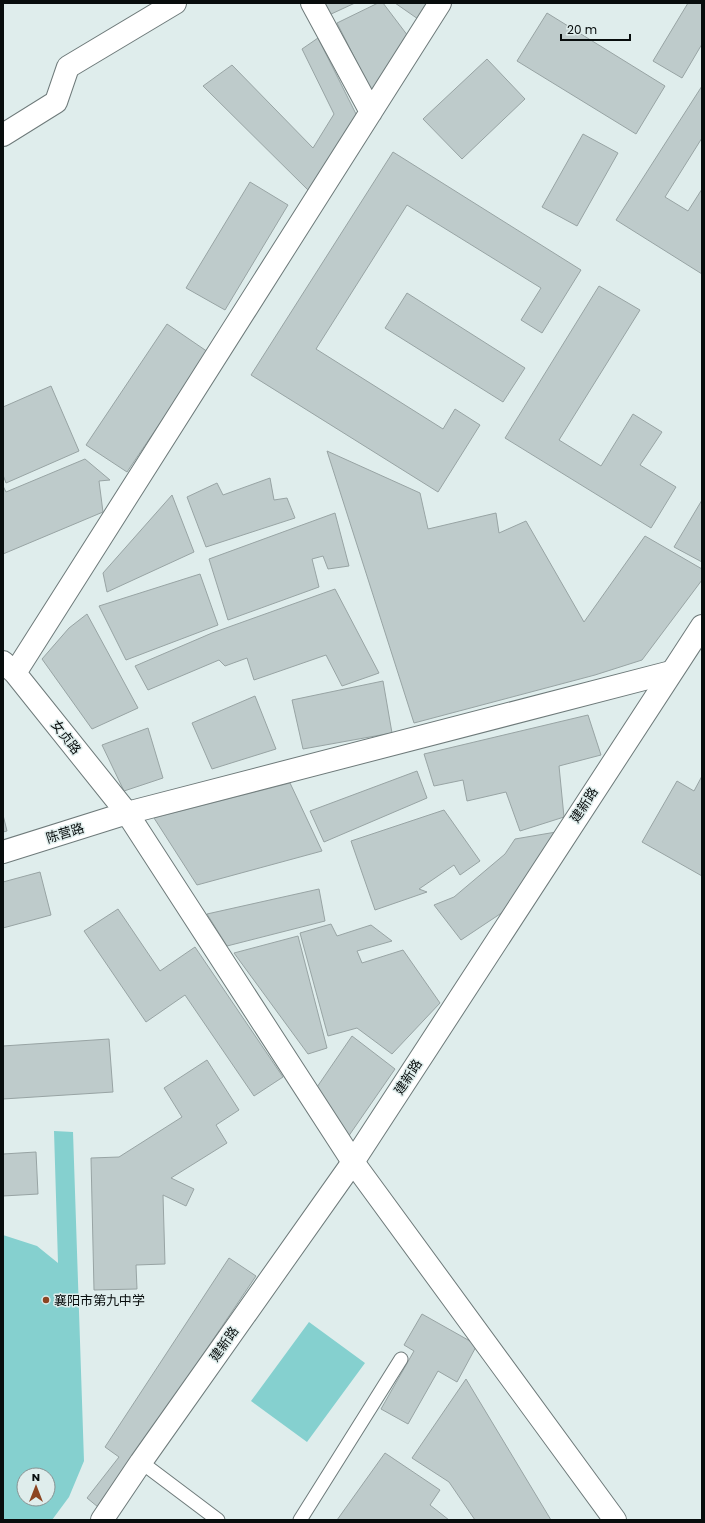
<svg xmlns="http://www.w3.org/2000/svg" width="705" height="1523" viewBox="0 0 705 1523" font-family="Poppins,'Noto Sans SC',sans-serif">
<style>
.green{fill:#85d0cf;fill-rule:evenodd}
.building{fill:#becbcb;stroke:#98a4a4}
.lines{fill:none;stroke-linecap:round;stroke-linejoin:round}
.service-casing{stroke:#6e7a7a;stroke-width:15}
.minor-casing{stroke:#6e7a7a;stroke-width:24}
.tertiary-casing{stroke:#6e7a7a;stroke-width:24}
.service{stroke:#fff;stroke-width:13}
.minor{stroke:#fff;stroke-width:22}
.tertiary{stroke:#fff;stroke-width:22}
.poi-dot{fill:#8c4522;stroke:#dfedec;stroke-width:1.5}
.labels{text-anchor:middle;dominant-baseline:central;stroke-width:3;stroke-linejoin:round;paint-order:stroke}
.street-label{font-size:13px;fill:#080d0d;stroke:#dfedec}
.poi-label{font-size:13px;fill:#080d0d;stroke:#dfedec;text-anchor:start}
</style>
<rect width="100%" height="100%" fill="#dfedec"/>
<path class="green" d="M54 1131 73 1132 84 1461 69 1497 52 1520H3V1235L37 1246 58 1263ZM24 1475H48V1499H24Z
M309 1322 365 1363 307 1442 251 1401Z"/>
<path class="building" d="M323 3H355L329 15Z
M378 3H383L408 36 373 94 337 23Z
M395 3H428L418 19Z
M688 3H702V44L682 78 653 61Z
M547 13 665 86 636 134 517 61Z
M318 38 357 116 309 191 203 86 232 65 313 148 334 114 302 49Z
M487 59 525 99 462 159 423 119Z
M702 86V138L665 197 688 211 702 189V274L616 220Z
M583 134 618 153 577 226 542 207Z
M393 152 581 270 542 333 521 320 541 288 407 205 316 349 443 429 455 409 480 425 438 492 251 375Z
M250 182 288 205 225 310 186 288Z
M599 286 640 310 559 440 601 466 633 414 662 432 640 465 676 487 651 528 505 438Z
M407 293 525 368 503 402 385 328Z
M167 324 208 352 127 472 86 445Z
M51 386 79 451 6 483 3 475V407Z
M327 451 420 493 428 529 496 513 499 533 526 521 584 622 645 536 702 569V580L642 660 595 675 414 723Z
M85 459 110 480 99 481 103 512 3 554V486L6 492Z
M270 478 274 500 287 498 295 518 206 547 187 497 217 483 223 495Z
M172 495 194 552 107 592 103 573Z
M702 500V562L674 547Z
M335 513 349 566 328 569 323 556 312 559 319 587 228 620 209 559Z
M200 574 218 625 126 660 99 606Z
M335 589 379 673 342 686 326 655 254 680 247 658 225 666 219 660 148 690 135 666 212 633Z
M87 614 138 708 92 729 42 659 69 628Z
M383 681 392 733 303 749 292 700Z
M255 696 276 749 212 769 192 723Z
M588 715 601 755 559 766 564 817 520 831 506 792 467 801 463 780 434 786 424 754Z
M148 728 163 778 124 791 102 745Z
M417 771 427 798 324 842 310 811Z
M702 776V876L642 842 677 781 694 791Z
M290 783 322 851 197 885 154 818Z
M444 810 480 861 460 875 454 865 419 889 427 892 375 910 351 841Z
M3 815 7 831 3 832Z
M556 832 503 912 461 940 434 905 454 897 505 854 515 839Z
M40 872 51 915 3 928V882Z
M319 889 325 921 227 946 207 914Z
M118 909 160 971 195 947 283 1077 254 1096 185 995 146 1022 84 931Z
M331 924 337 936 371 925 392 941 357 951 362 963 403 950 440 1003 392 1054 357 1028 328 1036 300 933Z
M298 936 327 1048 308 1054 234 953Z
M352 1036 395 1069 348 1137 315 1090Z
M109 1039 113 1092 3 1099V1046Z
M207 1060 239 1110 216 1125 227 1143 171 1178 194 1189 186 1206 163 1195 165 1264 136 1265 137 1289 94 1290 91 1158 119 1157 182 1117 164 1088Z
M36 1152 38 1194 3 1196V1154Z
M229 1258 256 1276 129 1464 98 1507 87 1498 119 1457 105 1447Z
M422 1314 477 1345 457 1382 438 1371 408 1424 381 1409 414 1351 404 1345Z
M466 1379 551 1520H475L449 1482 412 1458Z
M385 1453 440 1490 430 1505 449 1520H337Z"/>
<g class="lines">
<defs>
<path id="service" d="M141 1462 218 1520
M300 1520 401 1359"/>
<path id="minor" d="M312 3 371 112
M3 135 56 102 68 67 175 3
M3 662 15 673 127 813 353 1162 615 1520
M15 673 440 3
M3 852 127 813 671 672"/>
<path id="tertiary" d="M102 1520 141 1462 353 1162 702 626"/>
</defs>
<use href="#service" class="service-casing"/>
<use href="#minor" class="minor-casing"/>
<use href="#tertiary" class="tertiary-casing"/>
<use href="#service" class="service"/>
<use href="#minor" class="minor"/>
<use href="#tertiary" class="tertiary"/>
</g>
<circle class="poi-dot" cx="46" cy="1300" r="4"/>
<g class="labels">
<g class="street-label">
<text transform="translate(66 737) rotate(52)">女贞路</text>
<text transform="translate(584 805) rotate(-57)">建新路</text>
<text transform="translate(65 833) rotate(-17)">陈营路</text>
<text transform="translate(408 1077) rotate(-57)">建新路</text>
<text transform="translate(224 1344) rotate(-55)">建新路</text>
</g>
<g class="poi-label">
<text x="54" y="1300">襄阳市第九中学</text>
</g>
</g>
<rect width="705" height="1523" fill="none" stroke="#080d0d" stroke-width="8"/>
<g transform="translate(36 1487)"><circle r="19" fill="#dfedec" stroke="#899393"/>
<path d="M0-3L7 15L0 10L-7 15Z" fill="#8c4522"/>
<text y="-6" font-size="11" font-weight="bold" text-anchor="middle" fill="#080d0d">N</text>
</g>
<path d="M561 34v6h69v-6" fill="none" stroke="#080d0d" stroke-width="2"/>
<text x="567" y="34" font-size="12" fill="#080d0d" stroke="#dfedec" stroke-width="3" paint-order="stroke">20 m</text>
</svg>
